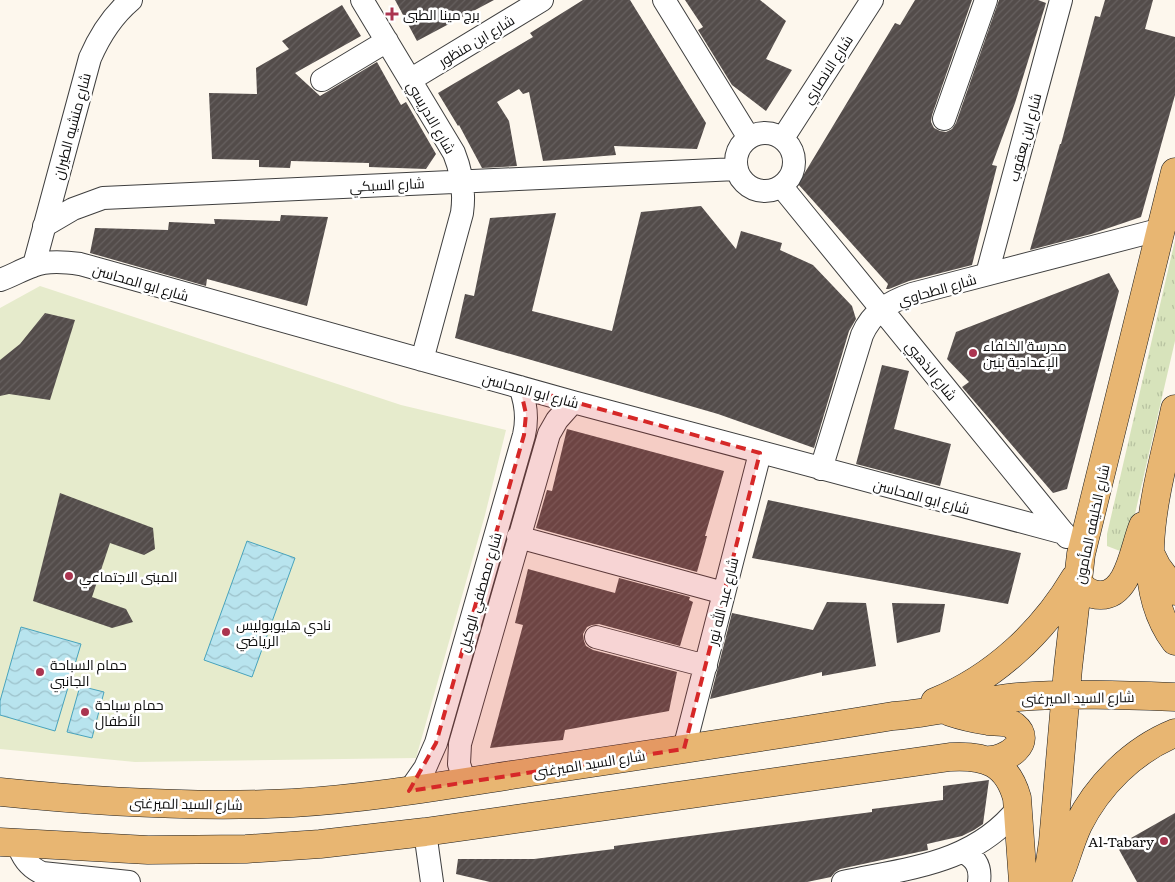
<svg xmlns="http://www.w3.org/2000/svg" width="1175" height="882" viewBox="0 0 1175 882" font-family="Literata,Cairo,serif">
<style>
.grass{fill:url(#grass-tufts)}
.pitch{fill:#e6ebcc}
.water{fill:url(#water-waves);stroke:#48a3bc}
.building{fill:url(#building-hatch)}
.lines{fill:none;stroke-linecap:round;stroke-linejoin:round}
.minor-casing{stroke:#3f3f3f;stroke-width:24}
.major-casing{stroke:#1d1d1d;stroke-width:29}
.minor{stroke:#fff;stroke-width:22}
.major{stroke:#e8b672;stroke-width:28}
.marked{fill:#d62828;fill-opacity:0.2;stroke:#d62828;stroke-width:4;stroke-dasharray:10 6;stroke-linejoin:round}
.poi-dot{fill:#ab3550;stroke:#fff;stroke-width:2}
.labels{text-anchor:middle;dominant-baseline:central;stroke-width:5;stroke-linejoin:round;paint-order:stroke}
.poi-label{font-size:14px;fill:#0c0c0c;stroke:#fff;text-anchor:start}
.street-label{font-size:14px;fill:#0c0c0c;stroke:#fff}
</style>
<defs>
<pattern id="grass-tufts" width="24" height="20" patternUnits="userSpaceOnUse" patternTransform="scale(1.25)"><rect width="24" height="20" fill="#d7e3bb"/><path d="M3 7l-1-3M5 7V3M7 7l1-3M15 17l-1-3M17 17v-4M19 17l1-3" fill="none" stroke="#b7c2a0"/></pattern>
<pattern id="water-waves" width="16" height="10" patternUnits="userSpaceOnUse" patternTransform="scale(1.25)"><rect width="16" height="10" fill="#b8e4ee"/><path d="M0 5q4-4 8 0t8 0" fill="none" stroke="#9dc2cb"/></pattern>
<pattern id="building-hatch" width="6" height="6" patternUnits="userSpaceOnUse" patternTransform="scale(1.25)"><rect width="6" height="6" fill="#534c4a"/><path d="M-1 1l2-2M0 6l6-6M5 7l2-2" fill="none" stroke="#676160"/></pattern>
</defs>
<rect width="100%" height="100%" fill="#fdf7ed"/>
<path class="grass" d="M1175 240V341L1128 544 1120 551 1107 546V534Z"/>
<path class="pitch" d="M40 286 401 405 506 430 485 515 416 758 135 762 0 749V308Z"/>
<path class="water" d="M247 541 295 558 252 677 204 660Z
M21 627 81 644 55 731 0 715V701Z
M80 686 104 692 92 738 67 732Z"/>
<path class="building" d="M395 0H494L417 41Z
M583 0H630L706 123 697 149 614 146 616 155 543 161 529 92 523 94 519 89 497 102 509 121 517 166 482 168 459 125 458 126 438 93 533 37 530 33Z
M685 0H760L786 21 766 59 792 70 766 111 732 85 698 30 703 27Z
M915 0H972L932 115 931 122 934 128 940 131 946 132 952 129 956 123 999 0H1038L1046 3 1015 103 992 165 997 166 972 265 909 281 889 289H886L888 284 798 184 895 23 900 25Z
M1105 0H1153L1145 29 1175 37V95L1141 217 1091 234 1030 250 1060 144H1061L1095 16 1100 17Z
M342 5 361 36 295 73 320 96 377 62 401 105 406 102 436 154 426 169 369 167V163L291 161 290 168 259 167V160L212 159 209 93 257 94 256 68 289 49 282 41Z
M701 206 736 249 741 231 782 243 780 250 813 265 852 306 856 319 849 331 814 448 718 414 455 338 465 294 474 296 490 218 556 213 532 311 612 331 641 212Z
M281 215 328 217 307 306 207 279 206 286 90 253 95 228 168 230 169 222 215 224 214 219 280 221Z
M1109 273 1119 291 1067 489 1053 493 962 387 969 382 947 359 956 332Z
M45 313 75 320 50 400 9 394 0 396V360L20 344Z
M882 365 909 371 894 429 951 444 940 486 856 464Z
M567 429 724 471 705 536H707L697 572 536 528 547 490 552 491Z
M60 493 153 528 155 549 144 555 110 543 92 597 126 609 133 622 112 628 33 601Z
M768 500 1021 553 1008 604 752 558Z
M528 569 615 593 619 578 690 597 689 600 693 602 680 646 599 624 592 625 587 627 583 634 584 641 586 646 593 650 677 672 669 711 565 730 563 740 490 748 523 625 515 623Z
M827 602 866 603 876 666 822 676V672L710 699 732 613 813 630Z
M892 603 945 604 940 632 897 643Z
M989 780 983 824 974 830 962 836 927 844 928 850 840 869 835 872 831 877 807 882H490L456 874 458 859H534L614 849V846L872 812V809L943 800V786Z
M1175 813V882H1137L1117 846Z"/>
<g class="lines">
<defs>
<path id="minor" d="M362 0 454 153C462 173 465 192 462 213L422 360
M664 0 749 138
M322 80 387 41
M410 80 542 0
M944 119 986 0
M736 162a29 29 0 1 1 58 0a29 29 0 1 1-58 0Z
M783 138 872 0
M782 187 1067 537
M44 226 73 209 103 198 737 169
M34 265 90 58C100 35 112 16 131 0
M987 274 1061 0
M0 280C12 276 21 270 33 266 47 260 66 262 80 264L573 402 1064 533
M821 469 862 335C872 312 889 302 912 294L1162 229
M518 537 724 593
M596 637 706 666
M684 749 760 453
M465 782 459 764 460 744 549 434 557 420 573 402
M409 791 425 768 436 743 524 435C528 418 526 403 520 387
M425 832 432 882
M18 844C22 858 29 867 42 873L129 882
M963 852C976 858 981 868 979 882
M843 882C908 868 974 864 1018 808"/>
<path id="major" d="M1175 409C1160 481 1127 576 1175 641
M1151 555 1157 567 1175 591
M1077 581C1083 590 1090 595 1100 595 1129 596 1134 547 1143 526
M935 702C994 678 1043 632 1075 578
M950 712C962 716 975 719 988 721 996 722 1008 721 1014 726 1034 742 1006 760 990 760
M0 792C97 802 196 808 293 803 373 798 452 784 531 772 652 754 772 736 893 716 935 713 976 701 1018 697 1070 693 1123 695 1175 697
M0 842 148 850 246 849 320 844 425 832 950 757C985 755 1007 762 1017 798L1023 882
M1059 876C1066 860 1070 842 1078 825 1098 785 1133 750 1175 733
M1047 882 1053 842 1068 668 1081 554 1175 172"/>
</defs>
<use href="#minor" class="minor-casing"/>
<use href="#major" class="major-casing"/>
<use href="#minor" class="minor"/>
<use href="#major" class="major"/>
</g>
<path class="marked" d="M520 387 760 453 684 749 409 791 436 743 524 435 526 414Z"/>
<g class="poi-dot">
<path d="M389.5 6.5h5v5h5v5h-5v5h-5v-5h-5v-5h5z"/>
<circle cx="973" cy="353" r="5"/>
<circle cx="69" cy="576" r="5"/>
<circle cx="226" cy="632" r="5"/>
<circle cx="40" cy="672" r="5"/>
<circle cx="85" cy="712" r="5"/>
<circle cx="1164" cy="841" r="5"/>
</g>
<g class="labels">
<g class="poi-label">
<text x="403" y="14">برج مينا الطبى</text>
<text x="983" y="345">مدرسة الخلفاء<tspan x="983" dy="16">الإعدادية بنين</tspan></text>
<text x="79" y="576">المبنى الاجتماعي</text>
<text x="236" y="624">نادي هليوبوليس<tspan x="236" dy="16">الرياضي</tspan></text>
<text x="50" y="664">حمام السباحة<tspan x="50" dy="16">الجانبي</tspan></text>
<text x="95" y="704">حمام سباحة<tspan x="95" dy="16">الأطفال</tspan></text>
<text x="1154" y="841" text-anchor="end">Al-Tabary</text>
</g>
<g class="street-label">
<text transform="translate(476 40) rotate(-31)">شارع ابن منظور</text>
<text transform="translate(827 69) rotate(-57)">شارع الانصاري</text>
<text transform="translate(432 117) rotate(60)">شارع الادريسي</text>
<text transform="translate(71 126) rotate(-75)">شارع منشيه الطيران</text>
<text transform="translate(1024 137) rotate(-75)">شارع ابن يعقوب</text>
<text transform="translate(387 184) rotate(-3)">شارع السبكي</text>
<text transform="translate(141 282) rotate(16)">شارع ابو المحاسن</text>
<text transform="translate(937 289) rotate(-16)">شارع الطحاوي</text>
<text transform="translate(932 370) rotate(51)">شارع الذهبي</text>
<text transform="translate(531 390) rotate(15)">شارع ابو المحاسن</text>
<text transform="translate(922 496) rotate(15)">شارع ابو المحاسن</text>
<text transform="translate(1091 524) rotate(-78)">شارع الخليفه المأمون</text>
<text transform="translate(479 592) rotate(-74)">شارع مصطفي الوكيل</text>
<text transform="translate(722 601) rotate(-76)">شارع عبد الله نور</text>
<text transform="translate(1078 697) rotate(-1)">شارع السيد الميرغنى</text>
<text transform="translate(589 763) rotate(-9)">شارع السيد الميرغنى</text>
<text transform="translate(186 803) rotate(1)">شارع السيد الميرغنى</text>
</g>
</g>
</svg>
